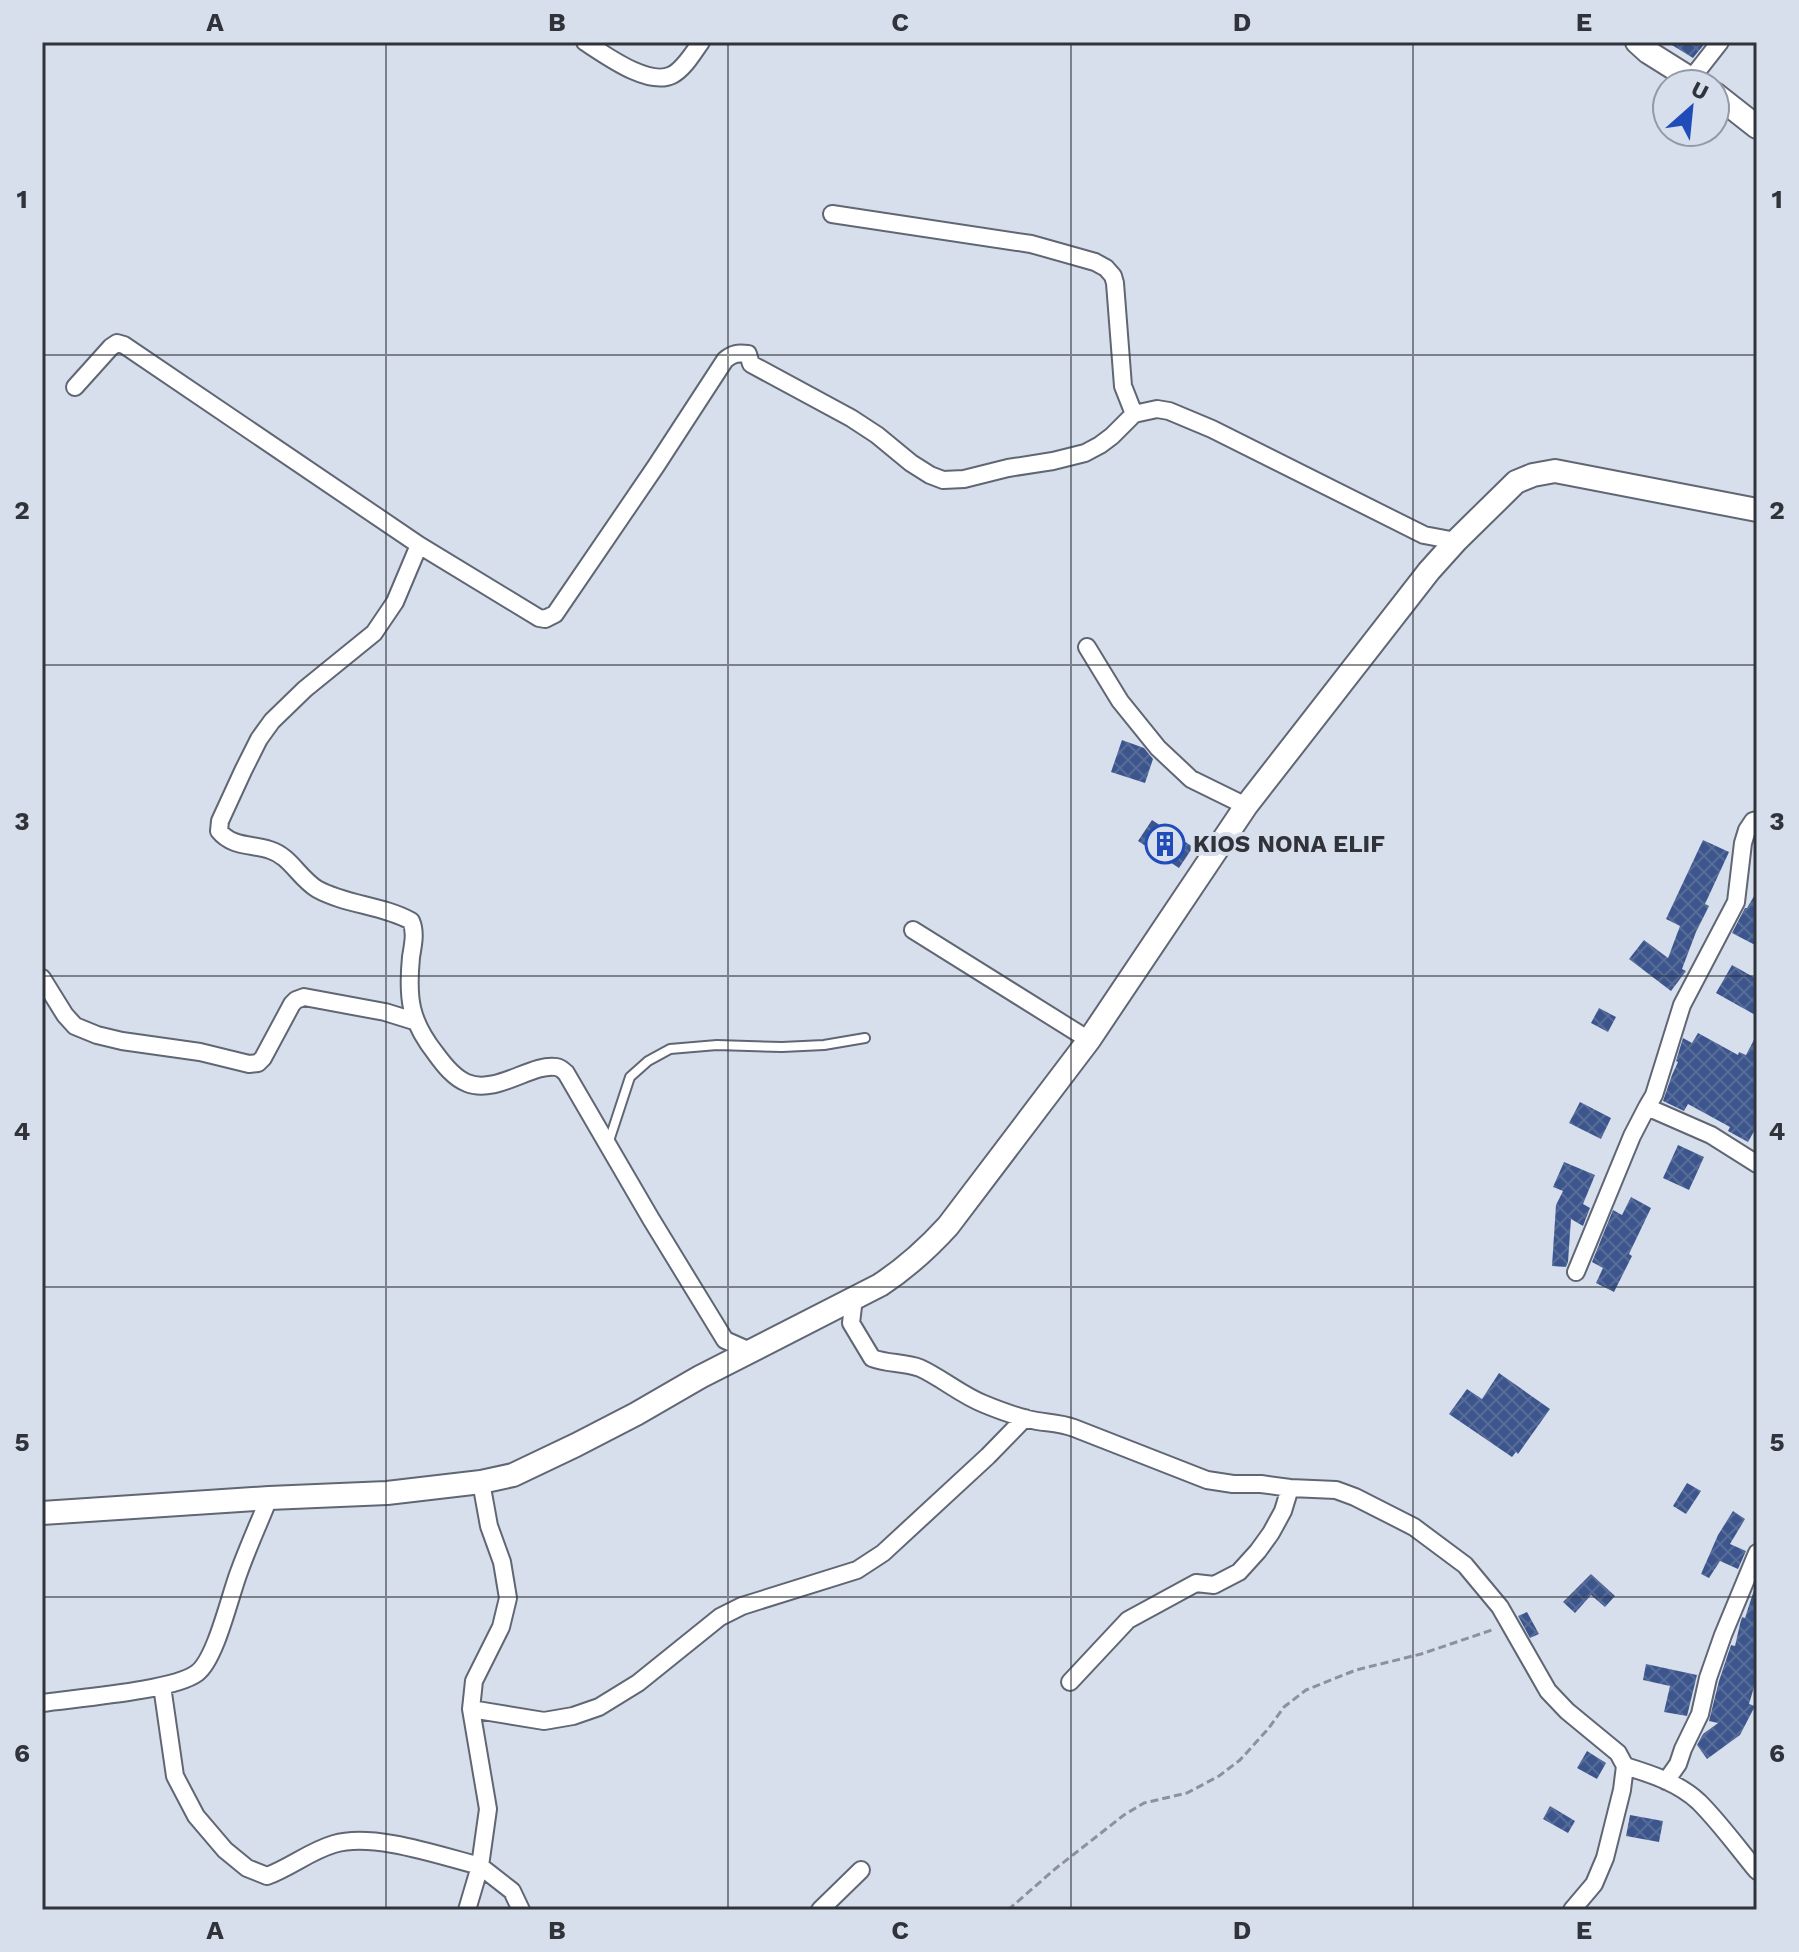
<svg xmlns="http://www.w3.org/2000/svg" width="1799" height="1952" viewBox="0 0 1799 1952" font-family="'Work Sans',sans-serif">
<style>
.building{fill:url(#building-cross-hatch)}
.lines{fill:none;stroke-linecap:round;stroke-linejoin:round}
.lane-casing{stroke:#606673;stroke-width:12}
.street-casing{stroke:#606673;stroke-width:20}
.secondary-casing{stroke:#606673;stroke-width:26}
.path{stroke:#8c929c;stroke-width:3;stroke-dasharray:8 4;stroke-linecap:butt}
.lane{stroke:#fff;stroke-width:8}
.street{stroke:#fff;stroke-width:16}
.secondary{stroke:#fff;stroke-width:22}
.grid{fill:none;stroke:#303339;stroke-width:2;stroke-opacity:0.55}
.labels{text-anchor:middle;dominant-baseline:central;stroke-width:8;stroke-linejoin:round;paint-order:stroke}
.poi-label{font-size:24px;font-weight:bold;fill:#303339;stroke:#d7dfed;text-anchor:start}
.neatline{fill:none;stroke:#303339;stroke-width:3}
.grid-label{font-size:26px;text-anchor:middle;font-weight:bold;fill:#303339}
</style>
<defs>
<pattern id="building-cross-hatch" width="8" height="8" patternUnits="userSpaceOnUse" patternTransform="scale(2)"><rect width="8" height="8" fill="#3c568d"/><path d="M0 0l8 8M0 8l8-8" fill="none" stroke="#576c98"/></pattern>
</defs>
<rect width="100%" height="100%" fill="#d7dfed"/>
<path class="building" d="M1667 42H1706L1693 58Z
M1122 740 1144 748 1153 759 1145 783 1111 772Z
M1152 820 1193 847 1179 868 1138 841Z
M1703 840 1729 852 1705 904 1709 906 1696 932 1682 969 1686 971 1671 991 1629 959 1644 940 1668 958 1680 926 1666 919Z
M1757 891V946L1732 933 1745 908H1747Z
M1732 965 1757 979V1016L1716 993Z
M1599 1008 1616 1017 1608 1032 1591 1023Z
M1698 1033 1738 1055 1739 1052 1746 1055 1757 1034V1126L1748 1142 1728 1131 1730 1127 1688 1104 1684 1111 1663 1101 1672 1075 1678 1062 1676 1061 1683 1038 1692 1043Z
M1580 1102 1611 1118 1601 1139 1569 1123Z
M1678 1145 1704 1157 1689 1190 1663 1178Z
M1564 1162 1595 1175 1583 1204 1590 1208 1583 1226 1571 1219 1568 1262 1566 1267 1552 1266 1556 1205 1563 1191 1553 1187Z
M1631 1197 1651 1208 1629 1254 1632 1256 1614 1292 1596 1283 1603 1268 1592 1262 1613 1210 1622 1215Z
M1499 1373 1550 1409 1518 1454 1516 1452 1512 1457 1449 1414 1467 1389 1482 1399Z
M1687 1483 1701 1491 1686 1514 1673 1506Z
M1733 1511 1745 1519 1730 1544 1746 1551 1738 1569 1720 1561 1709 1578 1701 1574 1718 1535Z
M1591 1574 1615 1596 1605 1607 1591 1595 1575 1613 1563 1602Z
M1754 1590 1757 1591V1677L1749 1704 1755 1706 1740 1735 1707 1759 1697 1745 1703 1734 1718 1723 1709 1721 1719 1681 1731 1645 1735 1646 1740 1624 1742 1617 1745 1618Z
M1527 1612 1539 1634 1530 1638 1518 1616Z
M1646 1664 1697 1675 1687 1716 1664 1712 1670 1686 1643 1680Z
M1587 1751 1606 1763 1597 1779 1577 1768Z
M1550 1806 1575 1821 1568 1833 1543 1819Z
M1630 1815 1663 1821 1659 1842 1626 1836Z"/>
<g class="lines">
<defs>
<path id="lane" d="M608 1144 630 1077 648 1061 670 1049 717 1045 782 1047 824 1045 865 1038"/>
<path id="street" d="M585 42C604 54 648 87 672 75 684 69 693 53 701 42
M1691 79 1720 42
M832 214 1031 244 1095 262 1106 268 1113 276 1115 283 1123 386 1134 414
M75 387 111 347 117 343 124 345 419 545
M1087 647 1120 701 1158 748 1191 779 1246 806
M1757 820 1753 821 1747 830 1743 843 1736 902 1682 1005 1654 1095 1647 1107 1711 1135 1757 1164
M913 930 1089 1040
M42 978 65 1015 75 1026 97 1035 122 1041 200 1052 249 1064 258 1063 263 1058 292 1004 296 1000 304 997 385 1012 414 1021
M1576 1272 1632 1136 1647 1107
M854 1298 851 1323 872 1358C887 1364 904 1362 920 1368 942 1378 961 1395 984 1404 1001 1411 1020 1418 1037 1421 1050 1423 1061 1423 1074 1428L1207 1480 1233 1484H1261L1290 1488 1336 1490 1355 1497 1414 1527 1465 1565 1500 1607 1548 1691 1567 1711 1618 1753 1625 1766 1622 1790 1605 1858 1594 1884 1572 1910
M750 1351 725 1340 651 1219 566 1073C562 1070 562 1068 556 1067 532 1063 496 1095 467 1083 454 1078 444 1065 436 1054 410 1021 407 999 411 957 413 945 416 932 411 921 382 905 346 905 317 889 299 878 290 856 270 850 251 844 232 847 219 831L220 821 243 771 259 739 272 721 305 689 374 633 395 602 419 545 539 618 545 619 555 614 656 466 725 360C733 353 738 353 748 354L751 364 851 418 877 435 911 463 930 475 943 480 964 479 1008 468 1053 461 1085 453 1100 445 1112 436 1134 414 1157 409 1169 411 1212 429 1424 535 1456 541
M481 1482 489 1526 502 1562 508 1598 501 1627 474 1681 471 1709 488 1809 480 1866 512 1891 521 1910
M1070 1682 1128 1620 1196 1583 1214 1585 1239 1572 1258 1551 1271 1533 1283 1511 1290 1488
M162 1686 175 1776 196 1816 225 1850 247 1868 267 1876C291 1867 310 1851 334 1844 373 1832 441 1856 480 1866L467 1910
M42 1703C76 1698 173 1691 197 1673 216 1659 230 1595 239 1572 248 1547 259 1523 269 1498
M471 1709 544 1721 573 1716 599 1707 638 1683 720 1617 742 1606 857 1570 883 1553 988 1456 1025 1418
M1625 1766C1651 1774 1679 1783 1699 1802 1720 1823 1738 1848 1757 1871
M1666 1781 1678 1764 1683 1749 1700 1714 1708 1678 1723 1635 1757 1553
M820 1910 861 1870"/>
<path id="secondary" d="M1637 42 1648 52 1699 84
M1715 94 1757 127
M42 1513 269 1498 387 1493 481 1482 513 1475 576 1445 636 1414 700 1377 880 1285C906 1268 927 1249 948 1226L1089 1040 1246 806 1429 571 1456 541 1516 482 1533 475 1555 471 1757 510"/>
</defs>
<use href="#lane" class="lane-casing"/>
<use href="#street" class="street-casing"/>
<use href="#secondary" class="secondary-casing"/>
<path class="path" d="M1008 1910 1055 1869 1124 1815 1144 1803 1187 1793 1219 1776 1240 1760 1268 1729 1284 1707 1306 1690 1356 1670 1421 1654 1492 1630"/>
<use href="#lane" class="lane"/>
<use href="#street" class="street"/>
<use href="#secondary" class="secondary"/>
</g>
<path class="grid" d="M386 42V1910M728 42V1910M1071 42V1910M1413 42V1910M42 355H1757M42 665H1757M42 976H1757M42 1287H1757M42 1597H1757"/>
<defs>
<symbol id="building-ring" viewBox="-11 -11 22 22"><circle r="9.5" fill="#d7dfed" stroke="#204cba" stroke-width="1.5"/><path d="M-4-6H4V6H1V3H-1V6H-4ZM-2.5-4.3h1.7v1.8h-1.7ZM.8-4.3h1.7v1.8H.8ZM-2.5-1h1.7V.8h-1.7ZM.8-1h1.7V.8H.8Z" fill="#204cba"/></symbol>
</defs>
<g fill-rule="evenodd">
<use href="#building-ring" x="1143" y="822" width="44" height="44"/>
</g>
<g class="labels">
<g class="poi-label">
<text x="1193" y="844">KIOS NONA ELIF</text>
</g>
</g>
<rect width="1799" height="1952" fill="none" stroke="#d7dfed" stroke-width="88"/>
<g transform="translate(1691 108) rotate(27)"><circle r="38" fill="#d7dfed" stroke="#949aa5" stroke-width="2"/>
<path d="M0-6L14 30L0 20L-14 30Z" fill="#204cba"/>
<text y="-12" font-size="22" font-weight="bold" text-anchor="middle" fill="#303339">U</text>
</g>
<rect x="44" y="44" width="1711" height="1864" class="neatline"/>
<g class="grid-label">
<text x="215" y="31">A</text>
<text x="557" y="31">B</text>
<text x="900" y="31">C</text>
<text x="1242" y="31">D</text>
<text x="1584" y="31">E</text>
<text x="22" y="208">1</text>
<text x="1777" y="208">1</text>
<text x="22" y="519">2</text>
<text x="1777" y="519">2</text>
<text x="22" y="830">3</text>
<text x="1777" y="830">3</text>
<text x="22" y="1140">4</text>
<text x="1777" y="1140">4</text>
<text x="22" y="1451">5</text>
<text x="1777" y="1451">5</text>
<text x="22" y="1762">6</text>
<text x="1777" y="1762">6</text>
<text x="215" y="1939">A</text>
<text x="557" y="1939">B</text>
<text x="900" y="1939">C</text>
<text x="1242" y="1939">D</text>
<text x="1584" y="1939">E</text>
</g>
</svg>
